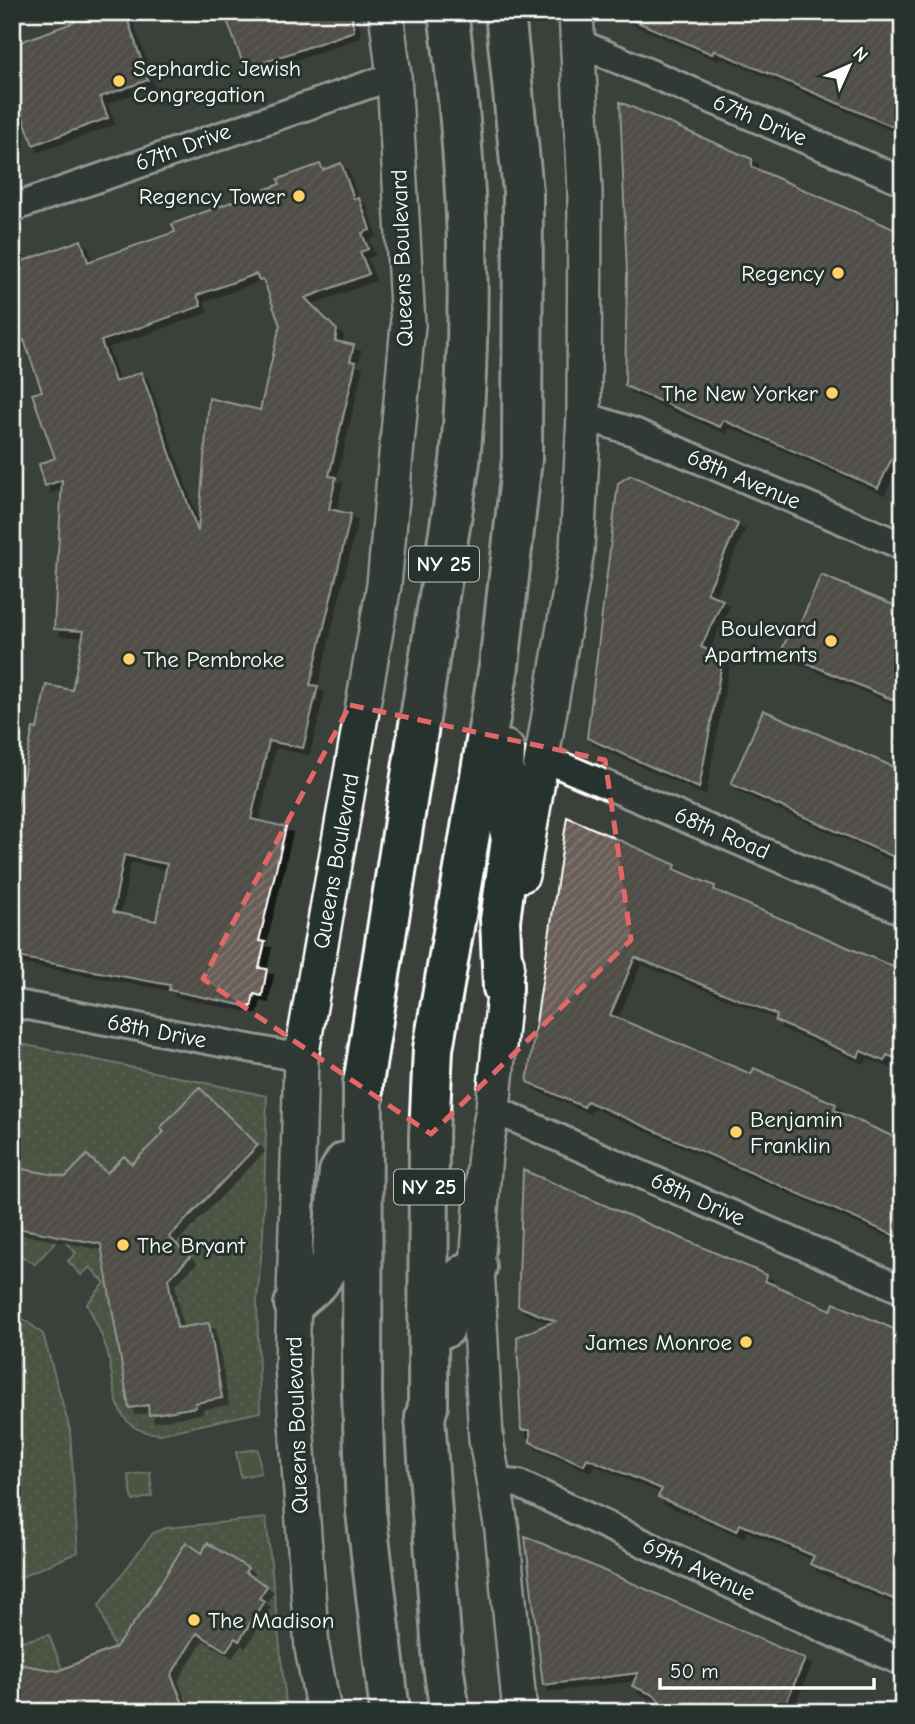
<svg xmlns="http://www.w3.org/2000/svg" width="915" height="1724" viewBox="0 0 915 1724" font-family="'Comic Neue',sans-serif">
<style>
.grass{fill:url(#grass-dots);stroke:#afb6a8;stroke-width:2}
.garden{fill:#5f6e50;stroke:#afb6a8;stroke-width:2}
.building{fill:url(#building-hatch);stroke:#fff;stroke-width:2;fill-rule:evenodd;filter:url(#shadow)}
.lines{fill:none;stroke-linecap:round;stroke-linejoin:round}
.minor-casing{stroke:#fff;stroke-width:32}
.tertiary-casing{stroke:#fff;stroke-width:38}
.primary-casing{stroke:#fff;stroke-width:44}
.minor{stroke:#26332d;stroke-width:26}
.tertiary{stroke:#26332d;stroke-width:33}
.primary{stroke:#26332d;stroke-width:38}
.marked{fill:none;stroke:#e26868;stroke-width:5;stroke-dasharray:14 9;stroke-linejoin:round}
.poi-dot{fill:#ffd166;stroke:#26332d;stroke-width:2.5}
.labels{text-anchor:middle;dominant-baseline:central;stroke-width:6;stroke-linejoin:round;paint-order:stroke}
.shield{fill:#26332d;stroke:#bec2c0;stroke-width:2}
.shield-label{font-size:21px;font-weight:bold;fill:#fff}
.poi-label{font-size:23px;fill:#fff;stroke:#26332d;text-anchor:start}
.street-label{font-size:23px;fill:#fff;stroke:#26332d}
</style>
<defs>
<pattern id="grass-dots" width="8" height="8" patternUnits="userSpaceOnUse" patternTransform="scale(1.75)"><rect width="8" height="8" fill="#5f6e50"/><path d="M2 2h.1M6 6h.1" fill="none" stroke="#77846a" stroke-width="1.8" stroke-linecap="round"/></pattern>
<pattern id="building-hatch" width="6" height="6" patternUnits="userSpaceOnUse" patternTransform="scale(1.75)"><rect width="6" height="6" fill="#6b5f58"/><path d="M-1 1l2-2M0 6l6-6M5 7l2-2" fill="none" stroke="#817771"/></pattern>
<filter id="shadow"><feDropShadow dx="6" dy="6" stdDeviation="0" flood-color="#0009"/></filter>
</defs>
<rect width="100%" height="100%" fill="#3b403a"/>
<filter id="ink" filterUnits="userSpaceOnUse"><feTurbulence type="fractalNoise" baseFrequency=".0143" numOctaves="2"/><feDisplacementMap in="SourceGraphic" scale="14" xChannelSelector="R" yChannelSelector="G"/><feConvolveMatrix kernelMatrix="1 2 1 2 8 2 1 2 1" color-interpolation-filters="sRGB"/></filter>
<g filter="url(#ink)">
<path class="grass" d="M12 1042 267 1096 263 1235 257 1301 260 1412 160 1434C109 1432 117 1387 107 1350 102 1334 94 1319 87 1304L105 1283 90 1267 81 1275 68 1261 76 1253 60 1237 35 1264 12 1251Z
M12 1310 43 1334 70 1430 78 1552 12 1581Z
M266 1518 287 1712H12V1639L22 1641 49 1635 62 1669 114 1648 99 1605 153 1533 166 1528Z"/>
<path class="garden" d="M258 1449 261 1473 241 1477 236 1452Z
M150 1472 152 1496 133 1501 128 1475Z"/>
<path class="building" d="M72 12H125L148 80 100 97 108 118 33 145 22 114 12 118V45L75 22Z
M224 12H351L354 31 245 69Z
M614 12H903V131L714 50 712 54Z
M620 102 752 159V167L903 233V462L892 458 878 488 723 420 720 427 625 386 627 274Z
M341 163 354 199 359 198 370 230 362 233 368 249 360 252 369 274 305 298 337 330 335 341 354 345 350 361 356 362 329 476 336 477 329 509 351 514 310 685 318 686 303 748 269 741 251 819 286 827 259 941 265 942 259 968 267 969 262 996 254 994 251 1007 169 990 170 985 12 956V877L21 835 12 833V830L33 728 37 729 46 685 72 690 84 631 54 629 62 480 45 486 39 464 55 458 32 394 42 391 24 340 18 342 12 325V265L81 240 88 262 175 232 172 224 280 184 278 179 320 164 323 170ZM256 274 259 280 263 279 280 325 260 410 209 398 198 532 141 372 115 382 101 341 201 306 197 295ZM124 855 167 864 156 921 113 912Z
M631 475 738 524 707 593 723 600 701 647 723 657 699 788 587 738 618 483Z
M821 575 903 609V704L781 652 792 626 798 629Z
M763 710 903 771V861L731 784Z
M567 817 676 865 674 869 715 886 714 890 903 971V1061L887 1055 884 1061 861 1051 858 1057 775 1021 777 1015 635 957 610 1015 751 1074 754 1068 836 1104 834 1110 903 1141V1225L898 1237 587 1101 584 1107 527 1082Z
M199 1087 258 1145 169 1237 190 1257 168 1279 177 1328 209 1323 222 1398 195 1403 196 1407 149 1415 148 1405 129 1408 101 1244 12 1227V1167L66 1177 87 1155 107 1173 124 1156 132 1164 164 1132 160 1128Z
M523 1170 767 1275 765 1281 831 1310 834 1303 903 1333V1603L810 1564 814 1556 762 1533 740 1524 737 1531 658 1497 662 1489 587 1458 584 1465 530 1442V1430H521L517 1337 555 1321 518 1306Z
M525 1536 805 1659 782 1712H669L654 1695 632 1686 638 1673 543 1685Z
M186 1542 202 1553 207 1543 248 1568 245 1572 267 1586 259 1598 264 1601 239 1641 235 1638 226 1651 197 1633 171 1675 183 1704 163 1712H12V1663L58 1671 115 1648 145 1608Z"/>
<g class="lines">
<defs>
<path id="minor" d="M579 43 903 181
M12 208 394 76
M584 416 634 432 903 546
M541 757 903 911
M12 1003 301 1058
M493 1109 903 1290
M494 1482 519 1484 833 1633 903 1662"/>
<path id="tertiary" d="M522 875 577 550 584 416 585 192 576 12
M507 963 493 1109 485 1152 477 1267 486 1439 502 1530 520 1712
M324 1712 312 1648 292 1366 301 1058 384 585 408 325 394 76 386 12"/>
<path id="primary" d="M503 988 500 920 511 839 503 803 505 750
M294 1304 319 1282 331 1262 339 1172 345 1162
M445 1328C445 1294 446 1284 477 1267
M390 1712 366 1512 362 1393 363 1084 460 462C474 313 468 161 448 12
M450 1712 443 1665 425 1417 428 1407 429 1135 433 1049 499 666 522 459 523 192 505 12"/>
</defs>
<use href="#minor" class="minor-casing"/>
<use href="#tertiary" class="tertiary-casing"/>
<use href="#primary" class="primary-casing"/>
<use href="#minor" class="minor"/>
<use href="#tertiary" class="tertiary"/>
<use href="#primary" class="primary"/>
</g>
</g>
<path d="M0 0H915V1724H0ZM350 705 605 760 631 940 431 1134 203 979Z" fill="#3b403a" fill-opacity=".55" fill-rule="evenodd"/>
<path class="marked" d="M350 705 605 760 631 940 431 1134 203 979Z"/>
<g class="poi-dot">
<circle cx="119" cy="81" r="7"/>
<circle cx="299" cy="196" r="7"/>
<circle cx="838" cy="273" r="7"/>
<circle cx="832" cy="393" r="7"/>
<circle cx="831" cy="641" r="7"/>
<circle cx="129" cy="659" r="7"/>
<circle cx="736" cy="1132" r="7"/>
<circle cx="123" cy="1245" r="7"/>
<circle cx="746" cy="1342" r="7"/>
<circle cx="194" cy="1620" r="7"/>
</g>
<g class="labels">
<g class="shield">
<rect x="409" y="546.5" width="70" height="35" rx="5"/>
<rect x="394" y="1169.5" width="70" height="35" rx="5"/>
</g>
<g class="shield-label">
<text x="444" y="564">NY 25</text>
<text x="429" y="1187">NY 25</text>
</g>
<g class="poi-label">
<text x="133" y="68">Sephardic Jewish<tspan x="133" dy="26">Congregation</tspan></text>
<text x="285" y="196" text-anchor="end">Regency Tower</text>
<text x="824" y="273" text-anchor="end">Regency</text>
<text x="818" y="393" text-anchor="end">The New Yorker</text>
<text x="817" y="628" text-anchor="end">Boulevard<tspan x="817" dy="26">Apartments</tspan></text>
<text x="143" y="659">The Pembroke</text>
<text x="750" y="1119">Benjamin<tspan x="750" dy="26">Franklin</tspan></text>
<text x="137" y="1245">The Bryant</text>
<text x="732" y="1342" text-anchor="end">James Monroe</text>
<text x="208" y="1620">The Madison</text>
</g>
<g class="street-label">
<text transform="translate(760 120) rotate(23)">67th Drive</text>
<text transform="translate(183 147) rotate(-20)">67th Drive</text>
<text transform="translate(402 258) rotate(-92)">Queens Boulevard</text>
<text transform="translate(744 479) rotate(23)">68th Avenue</text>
<text transform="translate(722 833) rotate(23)">68th Road</text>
<text transform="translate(336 861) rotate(-80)">Queens Boulevard</text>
<text transform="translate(157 1031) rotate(11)">68th Drive</text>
<text transform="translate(698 1199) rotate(24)">68th Drive</text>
<text transform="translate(297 1425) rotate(-92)">Queens Boulevard</text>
<text transform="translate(699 1569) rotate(25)">69th Avenue</text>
</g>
</g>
<rect width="915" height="1724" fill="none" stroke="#26332d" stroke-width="42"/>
<rect x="21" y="21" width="873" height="1682" fill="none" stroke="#fff" stroke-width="2.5" filter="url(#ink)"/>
<g transform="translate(849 66) rotate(45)" stroke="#26332d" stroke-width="5" paint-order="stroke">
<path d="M0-5L12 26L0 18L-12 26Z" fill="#ffffff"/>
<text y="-10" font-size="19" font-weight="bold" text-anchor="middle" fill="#ffffff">N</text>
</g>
<path d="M660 1678v10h214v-10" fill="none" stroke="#ffffff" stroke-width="3.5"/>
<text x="670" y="1678" font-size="21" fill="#ffffff" stroke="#26332d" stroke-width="5" paint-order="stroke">50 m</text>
</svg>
